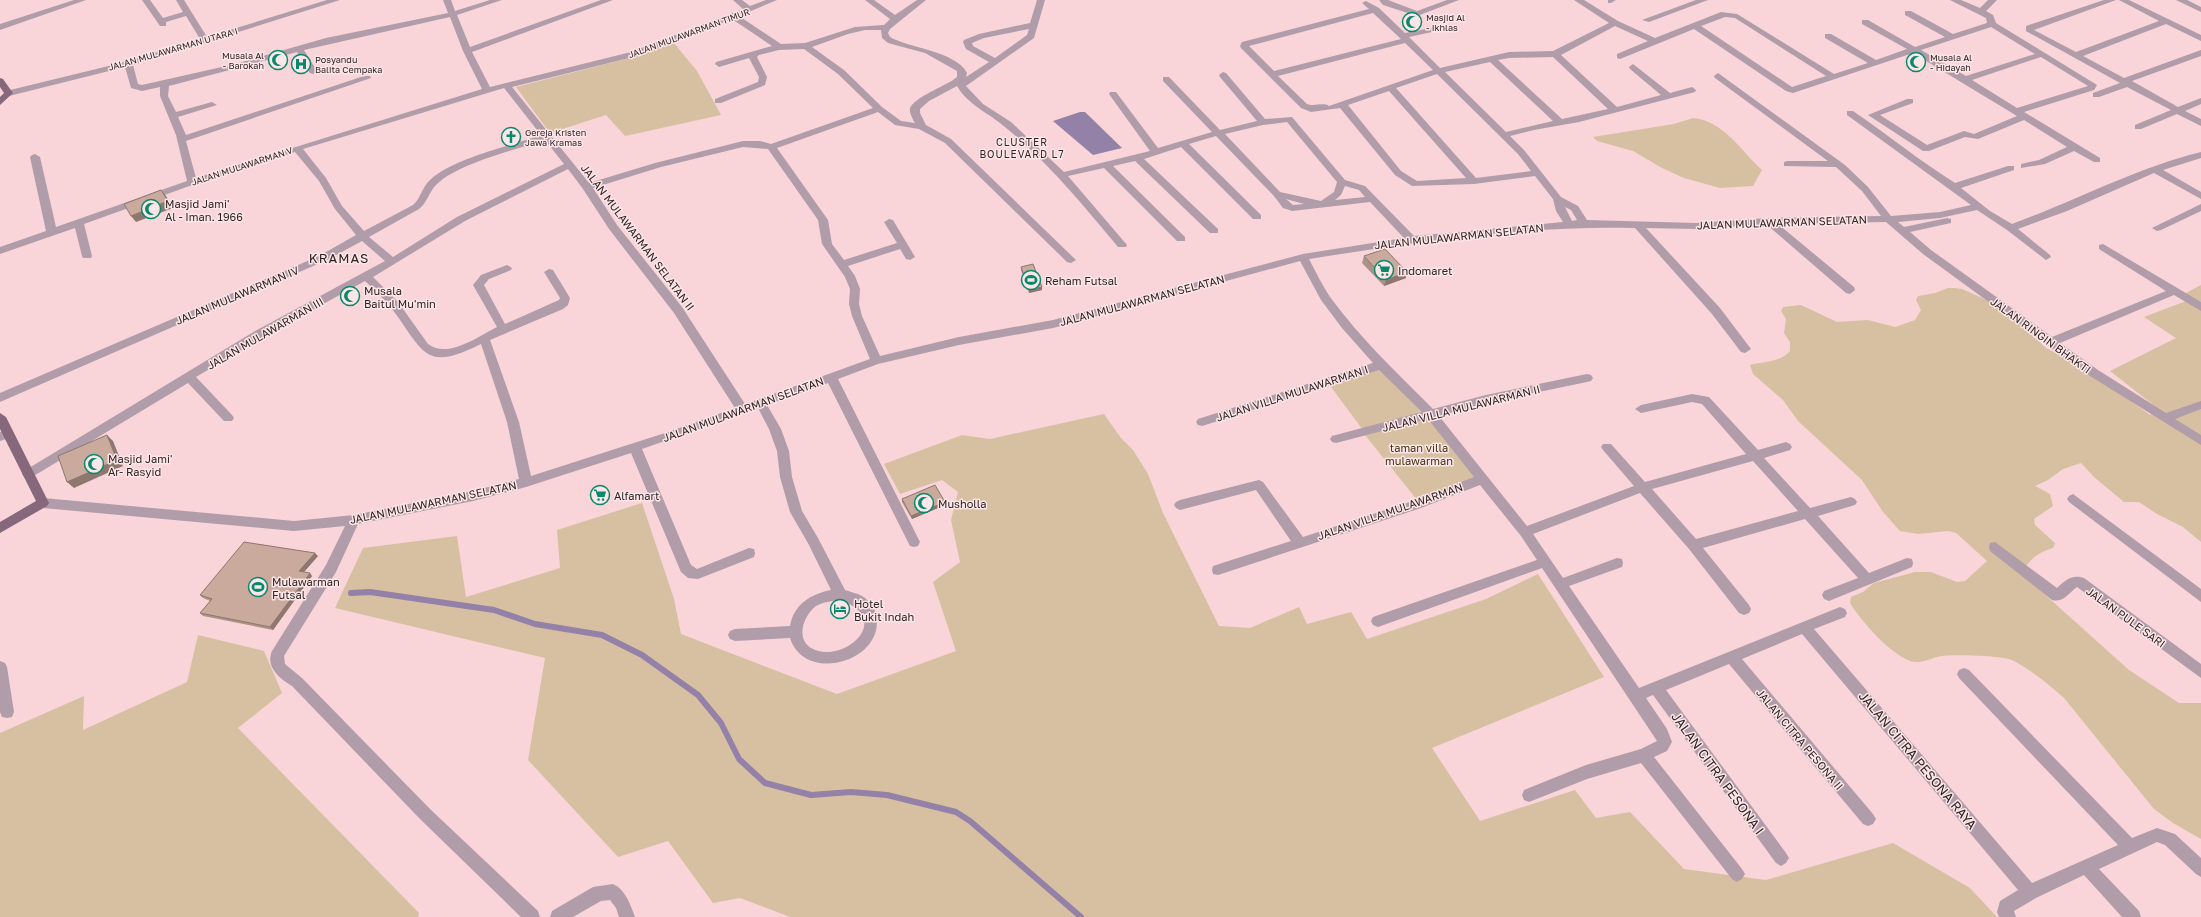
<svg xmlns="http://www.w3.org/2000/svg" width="2201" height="917" viewBox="0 0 2201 917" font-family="'Golos Text',sans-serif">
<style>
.green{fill:#d7c0a2}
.water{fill:#9481a8}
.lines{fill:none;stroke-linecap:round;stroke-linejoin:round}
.stream{stroke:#9481a8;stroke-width:6}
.minor{fill:#b09da9;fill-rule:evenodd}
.major{fill:#87677c;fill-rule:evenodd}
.wall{fill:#ad9287}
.shaded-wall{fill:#8d776e}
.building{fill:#c9aa9d;stroke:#8d776e}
.labels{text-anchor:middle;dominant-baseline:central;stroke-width:3;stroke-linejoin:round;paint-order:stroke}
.far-poi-label{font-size:9px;fill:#312425;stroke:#fce6e8;text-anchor:start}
.far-street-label{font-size:9px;fill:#312425;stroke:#fce6e8}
.far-neighbourhood-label{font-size:10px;letter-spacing:1px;fill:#312425;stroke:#fce6e8}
.poi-label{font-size:11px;fill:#312425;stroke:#fce6e8;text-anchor:start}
.street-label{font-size:11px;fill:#312425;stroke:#fce6e8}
.park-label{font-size:11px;fill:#453111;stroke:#fce6e8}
.quarter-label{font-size:13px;letter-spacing:1px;fill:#312425;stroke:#fce6e8}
.near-street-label{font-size:13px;fill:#312425;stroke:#fce6e8}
</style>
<rect width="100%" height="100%" fill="#f9d4d8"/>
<path class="green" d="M674 43 697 71 721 115 625 136 606 115 550 133 516 87 625 59Z
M1693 118C1724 121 1741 151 1762 170L1753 186 1720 188 1684 178 1662 168 1633 151 1597 141 1593 137 1674 124Z
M2201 285V542L2183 527 2157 514 2139 502H2124L2094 477 2081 463 2063 469 2048 480 2035 486 2050 494 2053 506 2034 519 2035 525 2055 543 2053 548C2037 553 2030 559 2021 573L2129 670 2179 703H2201V839L2173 823 2154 809 2064 698C2051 686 2025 665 2009 659 2000 656 1952 654 1942 656 1933 657 1924 663 1915 662 1895 660 1860 620 1850 603L1851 597 1863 592 1874 583 1915 572H1931L1957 582 1965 581 1987 561 1956 533 1948 531 1918 534 1900 531 1883 512 1862 480 1798 421 1783 400 1753 374 1750 365C1765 361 1779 363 1790 351V342L1784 333 1786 319 1781 311 1783 307 1801 305 1837 322 1868 320 1895 327 1915 320 1921 310 1916 300 1918 296 1935 293 1948 288H1955L1962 289 1989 301 2017 322 2046 348 2068 359 2110 386 2150 415 2160 410 2110 371 2176 338 2144 317 2186 301 2180 296Z
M1375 363 1427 413 1363 430 1328 383Z
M1104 414 1121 438 1133 450 1148 474 1163 513 1219 626 1250 628 1299 607 1307 624 1351 612 1367 639 1486 599 1538 574 1604 677 1432 748 1480 821 1575 790 1596 818 1630 812 1684 869 1766 880 1893 843 1970 888 1997 917H790L740 898 713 903 668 841 618 857 528 760 545 658 335 608 363 548 457 536 466 597 560 568 557 530 642 503 674 599 681 634 837 694 956 651 933 582 960 562 951 520 958 492 942 480 900 494 884 464 962 435 990 439Z
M1430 417 1478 478 1418 501 1365 435Z
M198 635 264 651 282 693 238 728 419 913 418 917H0V733L84 696 83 730 187 682Z"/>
<path class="water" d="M1080 112H1085L1122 148 1093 155 1053 121Z"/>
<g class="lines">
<path class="stream" d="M351 593 370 592 494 610 535 624 602 635 642 655 698 695 721 723 739 759 765 783 811 795 851 792 887 795 956 812 970 821 1081 917"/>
<path class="minor" d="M74 0H86L0 30V24Z
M142 0H150L163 18 183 12 176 0H184L207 37 327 0H340L133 65 138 84 142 85 235 64 326 38 448 13 443 0H451L455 11 490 0H502L457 15 470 47 601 0H613L472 52 490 87 631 52 743 9 733 0H742L750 6 766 0H777L739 16 781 44 805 43 855 27 884 25 890 19 865 0H874L895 15 917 0H926L890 29 888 33 890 37C908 48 956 51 967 73L966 77 989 62 966 49 963 42 964 40 979 34 1030 23 1037 0H1045L1034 38 966 86 983 104 1011 122 1064 172 1150 151 1109 94 1110 92H1116L1158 148 1212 132 1163 81V77H1169L1220 130 1257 121 1220 77 1219 75 1223 72 1226 73 1265 119 1292 117 1345 180 1365 186 1414 236 1563 222 1556 211 1553 199 1535 176 1474 184 1412 186 1395 175 1340 108 1311 112 1301 108 1241 48 1240 46 1242 42 1369 9 1362 3 1366 1 1379 8 1405 33 1446 25V29L1409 37 1440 68 1509 52 1553 51 1609 23 1574 0H1584L1618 21 1655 38 1721 12 1737 14 1834 74 1868 63 1825 38V34H1831L1876 60 1907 49 1862 24V20H1868L1915 47 1945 37 1905 15V11H1911L1953 34 1987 23 1986 18 1950 0H1961L1980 8 1988 0H1997L1986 11 1993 15 1996 23 2097 85 2094 90 2024 112 2100 158V162H2094L2074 151 2045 164 2021 168V164L2039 160 2067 147 2024 120 1978 139 1965 137 1929 151H1923L1868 115 1907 99H1913V103L1880 115 1927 145 1964 131 1974 134 2017 116 1913 53 1793 93 1786 91 1694 29 1620 59 1617 58V54L1648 41 1615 26 1561 55 1617 107 1661 95 1630 69 1629 67 1633 64 1670 93 1692 87 1696 90 1695 92 1579 122 1534 130 1510 136 1524 150 1561 197 1578 206 1587 220 1696 223 1768 218 1881 216 1862 191 1836 167 1784 166V162L1787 161H1828L1715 78 1714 76 1718 73 1845 165 1868 187 1891 216 1940 212 1971 205 1847 115V111H1853C1888 135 1920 161 1955 183L2008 166H2014V170L1961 188 1990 211 2012 224C2075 201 2136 168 2201 152V158L2163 170 2201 192V199L2154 173 2067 211 2018 229 2050 255 2051 257 2046 260 2007 230 1977 210 1940 218 1898 222 1904 227 1947 218 1951 219V223L1910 232 1931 250 2052 337 2166 291 2099 249V245L2103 244 2201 302V311L2174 295 2060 343 2098 370 2166 413 2201 401V409L2175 419 2201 435V445L2090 376 1923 254 1886 222 1778 224 1854 287 1855 290 1850 294 1846 293 1766 224 1696 229 1646 228 1720 308 1751 349 1745 353 1741 352 1712 314 1635 228C1526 225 1417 242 1309 259 1316 272 1322 285 1330 297 1360 338 1397 373 1433 409L1486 395 1587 374 1591 375 1593 378 1591 381 1587 382 1486 403 1439 416 1527 526 1634 486 1603 450 1601 447 1603 444H1611L1645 482 1746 454 1702 404 1692 402 1641 413 1635 409 1641 405 1692 394 1709 397 1758 450 1786 442 1790 444 1792 447 1790 450 1764 458 1810 508 1851 497 1855 499 1857 502 1855 505 1818 516 1869 573 1907 558 1912 559 1913 563 1912 567 1829 601 1824 599 1822 595 1824 591 1858 578 1805 519 1703 548 1749 605 1751 609 1749 613 1744 615 1739 613 1689 549 1640 493 1533 534 1563 578 1617 558 1622 559 1623 563 1622 567 1569 586 1639 688 1840 607 1845 609 1847 613 1845 617 1814 629 2032 883 2118 845 1959 678 1957 674 1959 670 1964 668 1969 670 2132 838 2157 828 2175 834 2201 858V877L2196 874 2165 845 2157 842 2099 869 2139 911 2141 917H2122L2084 875 2036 898 2014 911 2016 917H1999L1997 912 2000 901 2018 890 1802 634 1742 659 1873 814 1876 819 1873 824 1868 826 1863 824 1729 664 1666 690 1786 853 1789 858 1786 863 1781 866 1776 863 1653 695 1646 698 1667 729 1672 742 1667 751 1654 757 1742 869 1745 874 1742 879 1737 882 1732 879 1641 763 1587 779 1529 802 1524 800 1522 795 1524 790 1586 765 1641 749 1657 741 1542 568 1378 627 1373 625 1371 621 1373 617 1537 560 1521 536 1480 485 1421 508 1218 575 1213 574 1212 570 1213 566 1291 541 1256 490 1180 510 1176 508 1174 505 1176 502 1180 500 1259 480 1263 482 1303 537 1413 501 1474 477 1428 419 1336 443 1332 442 1330 439 1332 436 1422 412 1379 370 1202 426 1198 425 1196 422 1198 419 1373 363 1342 328 1321 300 1300 261 1053 328 959 345 878 364 838 379 920 542 918 546 914 547 910 546 828 383 767 405 781 429 789 451 792 477 802 511 818 538 845 590C850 592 857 593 862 596 869 600 875 608 876 615 886 661 805 685 790 638L735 641 730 639 728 635 730 631 735 629 790 626C794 604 811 594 831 590L809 545 790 512 780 477 777 451 769 429 758 408 642 449 691 565 697 569 749 548 754 549 755 553 754 557 698 579 688 578 681 572 631 453 526 487 473 501 358 524 336 572 284 656 285 664 302 678 430 809 538 911 540 917H521L420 819 292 686C280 679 265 667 272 651L326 565 345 526 294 531 43 508 39 506 37 503 39 500 43 498 294 521 354 515 473 491 519 479 507 422 481 344C430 369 426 358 398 317 389 304 377 292 365 281L265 336 196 377 232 415 234 418 232 421H224L188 383 32 477H24L22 474 24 471 257 330 385 261 362 241 327 260 0 402V393L319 256 356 235 335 209 319 181 295 152 195 184 84 224 92 256 91 258H83L82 256 75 228 0 254V247L46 231 30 157 32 155 35 154 40 157 56 227 187 181 176 135 160 96V87L142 91 131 88 125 67 9 96 5 93 6 91 125 62 200 39 186 16 166 22V26H160ZM1373 13 1401 39 1274 71 1249 46ZM450 17 463 51 482 89 196 178 186 141 371 78 370 76H364L186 135 178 117 217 105 212 102 176 112 168 96 169 86 297 52 310 73 313 74 317 71 304 50ZM1725 17 1735 18 1826 76 1792 87 1701 26ZM732 19 772 46 716 62 715 64 719 67 749 58 759 77 758 82 715 99V103H721L765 85 767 77 757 57 759 55 779 50 804 49 838 74 873 108 771 144 760 141H743L655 163 589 183 512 87 637 56ZM1991 27 2035 54 1966 76 1921 50ZM1029 29 1027 35 995 58 973 46 972 43 984 38ZM865 30H881L882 38 888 43 925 53 957 71V77L953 80C944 86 914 98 910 108 909 113 913 119 915 123L901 121 882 107 844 70 812 47 848 34ZM1405 43 1433 70 1329 106C1323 102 1314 107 1307 104L1278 76ZM1553 57 1608 109 1562 119 1498 60 1509 58ZM2041 57 2088 86 2017 108 1972 80ZM1490 62 1553 121 1506 132 1445 72ZM1437 74 1518 154 1531 171 1476 178 1396 88ZM957 86C968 105 989 113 1005 127 1048 162 1083 205 1118 247H1126L1127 245 1068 176 1104 168 1177 241H1185V237L1113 166 1135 161 1210 233H1218V229L1144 159 1181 147 1253 219H1261V215L1189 144 1216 136 1274 196 1283 208 1292 211 1370 202 1404 238 1303 254 1053 320 959 337 880 356 862 316 859 304 860 289 855 276 848 266 900 249 906 259 910 260 915 257 893 220 889 219 884 222 897 243 844 260 832 244 828 220 777 148 878 112 895 125 919 129 945 143 1067 262 1071 263 1076 260 951 139 926 125 920 113V109L929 101ZM504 88 541 135C510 146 454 158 430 180 422 187 421 198 413 205L364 231 342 206 326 178 303 149ZM1389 91 1466 178 1417 181 1401 171 1348 105ZM1287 122 1337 182 1334 192 1321 201 1280 192 1225 134 1263 125ZM545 140 564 164 457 217 393 257 369 237 419 209C428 202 429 191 437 184 459 163 515 150 545 140ZM743 147 768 149 818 220 822 244 845 277 850 289 849 304 852 316 870 359 745 404 682 307 617 225 593 188 661 167ZM568 169 583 189 609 229 674 313 735 408 665 433 531 476 519 422 490 340 563 309 568 305 570 298 553 270 549 269 544 272 560 298 559 300 505 324 484 285 489 279 511 270 512 268 507 265 481 275 473 285 497 327C477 337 448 359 428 344L398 302 373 277 465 221ZM1345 186 1359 190 1365 197 1335 200 1341 195ZM1286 199 1304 204 1293 205ZM1565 207 1571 210 1577 220 1572 221ZM1753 461 1798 511 1696 539 1652 489ZM840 600C897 620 840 666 811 648 795 638 804 615 816 606 823 602 832 601 840 600Z
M1379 0H1388L1417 11 1447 0H1459L1417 16 1383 5Z
M1608 0H1616L1611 3H1608Z
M1696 0H1708L1649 22 1642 20Z
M2104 0H2116L2034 30 2076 52 2159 21 2119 0H2129L2201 35V41L2166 24 2083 56 2124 78 2201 50V56L2132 81 2178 107 2201 98V104L2185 111 2201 119V126L2177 114 2141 129H2135V125L2171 110 2127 87 2099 97H2093V93L2120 83 2026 31V26Z
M2176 0H2187L2201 7V12Z
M2201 204V211L2161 230 2157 231 2152 228Z
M8 430 14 434 12 437 0 441V432Z
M2073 494 2201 589V602L2069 502 2067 499 2069 496Z
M1995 542 2057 588C2065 581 2071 574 2084 578L2201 664V678L2077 587C2069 593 2063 603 2052 600L1990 551 1989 547 1990 543Z
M0 661 5 663 7 667 14 712 12 717 7 718 2 717 0 712Z
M613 884C626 890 630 904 635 917H619L616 908 610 900 601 901 573 917H550L552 911 593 887Z"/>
<path class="major" d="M0 78 3 79 13 93 0 105V97L4 93 0 87Z
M0 413 6 417 49 503 47 506 0 533V522L36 501 0 429Z"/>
</g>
<path class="wall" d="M1364 256 1406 278 1384 286 1362 263Z
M1021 267 1042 287V290L1029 293 1021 270Z
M902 499 945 505 912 519 902 502Z
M318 556 304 572 312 576 273 630 203 616 200 613 210 601 203 598 200 595Z"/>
<path class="shaded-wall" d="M161 190 166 196 173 208 136 222 131 216Z
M1407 272 1406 278 1384 286 1386 280Z
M1042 287V290L1029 293V290Z
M107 435 113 441 123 466 74 488 67 482Z
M945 502V505L912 519 911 516Z
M315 553 318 556 302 574 299 571Z
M310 573 312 576 273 630 270 627Z"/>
<path class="building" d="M161 190 168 201 131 216 124 204Z
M1385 249 1407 272 1386 280 1364 256Z
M1033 264 1042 287 1029 290 1021 267Z
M107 435 117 460 67 482 58 456Z
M935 485 945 502 911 516 902 499Z
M244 542 315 553 299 571 310 573 270 627 200 613 212 599 200 595Z"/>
<defs>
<symbol id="mosque-ring" viewBox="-11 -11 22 22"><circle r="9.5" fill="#fce6e8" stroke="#07896c" stroke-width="1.5"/><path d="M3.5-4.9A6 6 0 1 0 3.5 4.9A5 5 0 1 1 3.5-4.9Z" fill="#07896c"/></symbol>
<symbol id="hospital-ring" viewBox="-11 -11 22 22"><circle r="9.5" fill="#fce6e8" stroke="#07896c" stroke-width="1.5"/><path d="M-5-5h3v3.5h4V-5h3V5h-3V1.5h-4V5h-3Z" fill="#07896c"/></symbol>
<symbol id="church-ring" viewBox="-11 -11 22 22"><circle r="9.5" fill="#fce6e8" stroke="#07896c" stroke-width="1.5"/><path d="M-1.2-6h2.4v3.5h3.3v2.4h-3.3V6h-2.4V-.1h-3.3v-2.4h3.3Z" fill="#07896c"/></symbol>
<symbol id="supermarket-ring" viewBox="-11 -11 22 22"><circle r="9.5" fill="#fce6e8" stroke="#07896c" stroke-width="1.5"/><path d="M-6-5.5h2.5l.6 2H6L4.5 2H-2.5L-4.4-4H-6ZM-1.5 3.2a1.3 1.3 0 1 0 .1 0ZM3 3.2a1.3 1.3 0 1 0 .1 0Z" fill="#07896c"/></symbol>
<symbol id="stadium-ring" viewBox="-11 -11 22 22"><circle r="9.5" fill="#fce6e8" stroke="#07896c" stroke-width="1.5"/><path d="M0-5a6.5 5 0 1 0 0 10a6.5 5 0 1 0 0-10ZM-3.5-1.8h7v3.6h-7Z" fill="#07896c"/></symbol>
<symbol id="hotel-ring" viewBox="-11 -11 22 22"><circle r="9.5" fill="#fce6e8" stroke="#07896c" stroke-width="1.5"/><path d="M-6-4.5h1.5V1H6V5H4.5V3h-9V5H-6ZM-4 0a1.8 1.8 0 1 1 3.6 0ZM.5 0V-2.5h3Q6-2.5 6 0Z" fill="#07896c"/></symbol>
</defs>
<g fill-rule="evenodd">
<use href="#mosque-ring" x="1401" y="11" width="22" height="22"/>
<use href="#mosque-ring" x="267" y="49" width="22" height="22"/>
<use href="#mosque-ring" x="1905" y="51" width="22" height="22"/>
<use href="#hospital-ring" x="290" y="53" width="22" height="22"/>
<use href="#church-ring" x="500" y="126" width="22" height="22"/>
<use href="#mosque-ring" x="140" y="198" width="22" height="22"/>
<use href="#supermarket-ring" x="1373" y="259" width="22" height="22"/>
<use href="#stadium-ring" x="1020" y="269" width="22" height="22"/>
<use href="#mosque-ring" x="339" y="285" width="22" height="22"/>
<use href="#mosque-ring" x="83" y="453" width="22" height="22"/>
<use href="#supermarket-ring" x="589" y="484" width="22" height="22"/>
<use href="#mosque-ring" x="913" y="492" width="22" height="22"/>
<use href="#stadium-ring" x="247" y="576" width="22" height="22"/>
<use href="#hotel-ring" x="829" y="598" width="22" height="22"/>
</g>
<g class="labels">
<g class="far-poi-label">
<text x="1426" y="17">Masjid Al<tspan x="1426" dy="10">- Ikhlas</tspan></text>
<text x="264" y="55" text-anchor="end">Musala Al<tspan x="264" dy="10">- Barokah</tspan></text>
<text x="1930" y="57">Musala Al<tspan x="1930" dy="10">- Hidayah</tspan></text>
<text x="315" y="59">Posyandu<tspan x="315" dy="10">Balita Cempaka</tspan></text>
<text x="525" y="132">Gereja Kristen<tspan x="525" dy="10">Jawa Kramas</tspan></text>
</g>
<g class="far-street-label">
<text transform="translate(689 33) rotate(-20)">JALAN MULAWARMAN TIMUR</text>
<text transform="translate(173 49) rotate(-16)">JALAN MULAWARMAN UTARA I</text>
<text transform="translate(242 166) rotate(-18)">JALAN MULAWARMAN V</text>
</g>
<g class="far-neighbourhood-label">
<text x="1022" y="142">CLUSTER<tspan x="1022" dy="12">BOULEVARD L7</tspan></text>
</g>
<g class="poi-label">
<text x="165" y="203">Masjid Jami'<tspan x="165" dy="13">Al - Iman. 1966</tspan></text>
<text x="1398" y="270">Indomaret</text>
<text x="1045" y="280">Reham Futsal</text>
<text x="364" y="290">Musala<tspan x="364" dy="13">Baitul Mu'min</tspan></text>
<text x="108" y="458">Masjid Jami'<tspan x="108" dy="13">Ar- Rasyid</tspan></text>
<text x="614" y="495">Alfamart</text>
<text x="938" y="503">Musholla</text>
<text x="272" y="581">Mulawarman<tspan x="272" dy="13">Futsal</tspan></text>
<text x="854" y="603">Hotel<tspan x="854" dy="13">Bukit Indah</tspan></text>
</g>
<g class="street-label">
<text transform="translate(1782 222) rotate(-2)">JALAN MULAWARMAN SELATAN</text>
<text transform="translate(1459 236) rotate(-6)">JALAN MULAWARMAN SELATAN</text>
<text transform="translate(638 237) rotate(53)">JALAN MULAWARMAN SELATAN II</text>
<text transform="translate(237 295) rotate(-23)">JALAN MULAWARMAN IV</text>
<text transform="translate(1142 300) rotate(-15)">JALAN MULAWARMAN SELATAN</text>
<text transform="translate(265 333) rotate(-30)">JALAN MULAWARMAN III</text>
<text transform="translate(2041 335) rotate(36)">JALAN RINGIN BHAKTI</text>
<text transform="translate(1292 393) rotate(-18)">JALAN VILLA MULAWARMAN I</text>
<text transform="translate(1461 408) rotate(-14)">JALAN VILLA MULAWARMAN II</text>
<text transform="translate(743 409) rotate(-20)">JALAN MULAWARMAN SELATAN</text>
<text transform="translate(433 502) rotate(-12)">JALAN MULAWARMAN SELATAN</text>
<text transform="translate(1390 511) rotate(-19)">JALAN VILLA MULAWARMAN</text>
<text transform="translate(2126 617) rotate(36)">JALAN PULE SARI</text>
<text transform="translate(1800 739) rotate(50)">JALAN CITRA PESONA II</text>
</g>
<g class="park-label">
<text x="1419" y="447">taman villa<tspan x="1419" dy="13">mulawarman</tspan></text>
</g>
<g class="quarter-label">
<text x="339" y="258">KRAMAS</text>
</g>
<g class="near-street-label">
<text transform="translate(1918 760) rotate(50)">JALAN CITRA PESONA RAYA</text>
<text transform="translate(1718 773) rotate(54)">JALAN CITRA PESONA I</text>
</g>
</g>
</svg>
